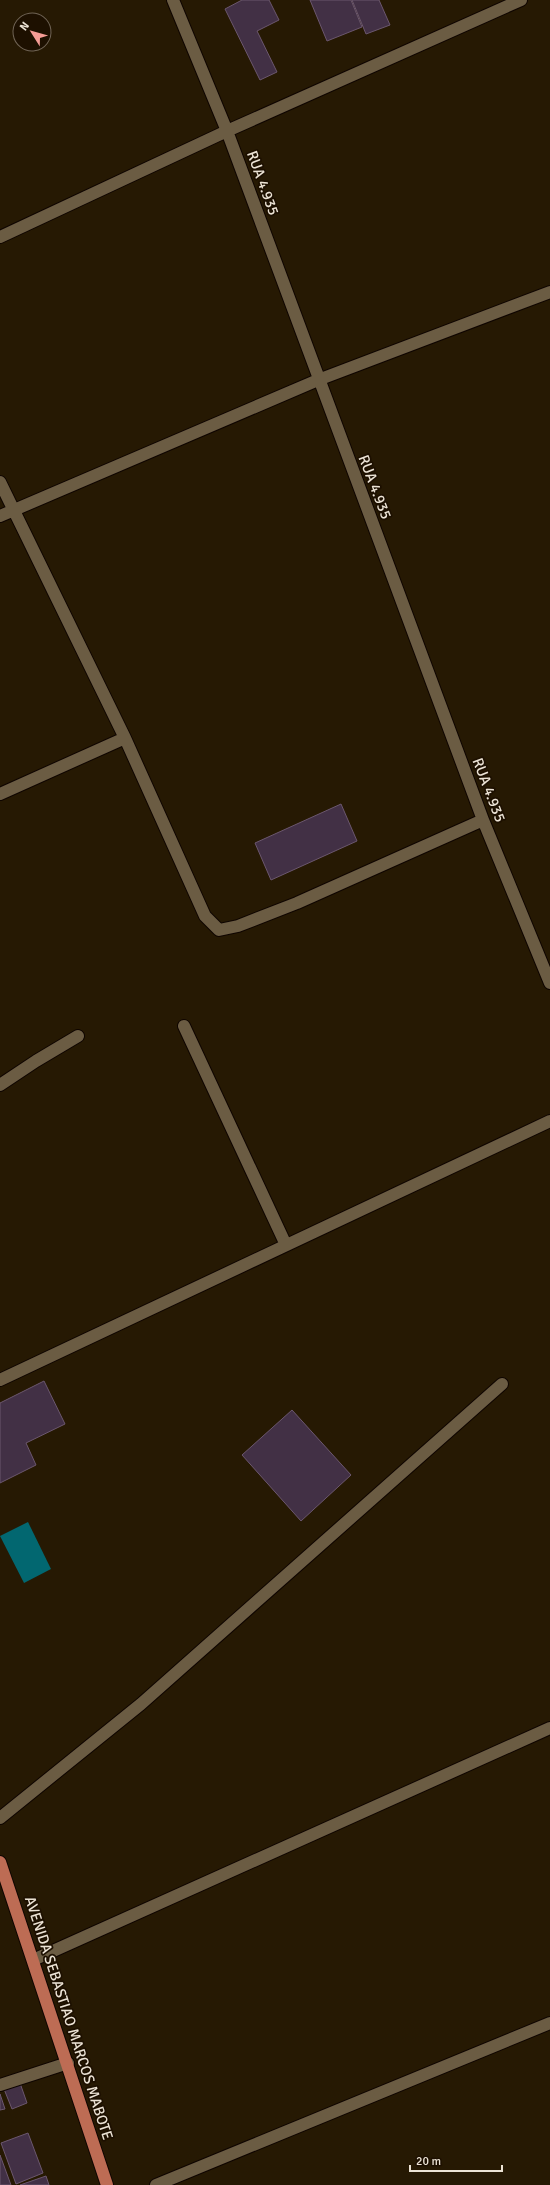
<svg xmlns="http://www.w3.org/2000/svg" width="550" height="2185" viewBox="0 0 550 2185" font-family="Signika,sans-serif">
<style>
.water{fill:#026770}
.building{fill:#423045;stroke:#6b576e}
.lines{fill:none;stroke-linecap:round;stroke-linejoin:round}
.minor-casing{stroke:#0f0500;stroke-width:14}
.major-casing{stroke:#0f0500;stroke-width:14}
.minor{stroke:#6b5c43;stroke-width:12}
.major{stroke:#bd6c54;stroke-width:12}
.labels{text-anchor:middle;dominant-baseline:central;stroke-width:3.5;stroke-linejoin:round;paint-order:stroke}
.street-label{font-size:15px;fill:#ece3d5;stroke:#1d1000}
</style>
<rect width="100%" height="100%" fill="#261903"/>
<path class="water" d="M28 1522 51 1569 24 1583 0 1536Z"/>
<path class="building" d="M242 0H269L279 20 257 31 277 72 260 80 225 9Z
M310 0H351L362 27 327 41Z
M352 0H379L390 25 366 34Z
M341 804 357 841 271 880 255 843Z
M44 1381 65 1424 26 1443 36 1465 0 1483V1403Z
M292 1410 351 1475 301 1521 242 1455Z
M20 2083 27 2103 12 2109 4 2089Z
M0 2094 5 2109 0 2110Z
M28 2133 43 2173 16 2184 1 2143Z
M0 2155 11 2185H0Z
M46 2176 49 2185H20Z"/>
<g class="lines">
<defs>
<path id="minor" d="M173 0 227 131 483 820 550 983
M0 237 227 131 521 0
M0 482 125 738 205 916 219 930 238 926 297 903 483 820
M0 516 318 380 550 292
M0 794 125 738
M184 1026 286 1245
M0 1085 36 1061 78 1036
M0 1380 550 1121
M0 1818 141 1704 502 1384
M33 1960 550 1728
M0 2085 68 2063
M156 2185 550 2023"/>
<path id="major" d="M0 1862 107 2185"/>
</defs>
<use href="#minor" class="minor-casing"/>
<use href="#major" class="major-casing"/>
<use href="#minor" class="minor"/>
<use href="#major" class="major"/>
</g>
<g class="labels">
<g class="street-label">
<text transform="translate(263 183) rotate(70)">RUA 4.935</text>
<text transform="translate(375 487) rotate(69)">RUA 4.935</text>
<text transform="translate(489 790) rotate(69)">RUA 4.935</text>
<text transform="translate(69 2018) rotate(72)">AVENIDA SEBASTIAO MARCOS MABOTE</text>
</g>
</g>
<g transform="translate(32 32) rotate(307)"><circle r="19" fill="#1d1000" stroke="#706455"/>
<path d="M0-3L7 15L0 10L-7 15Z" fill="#f59c95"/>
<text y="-6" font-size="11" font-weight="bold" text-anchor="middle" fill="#ece3d5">N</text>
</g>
<path d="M410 2165v6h92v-6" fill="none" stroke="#ece3d5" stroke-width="2"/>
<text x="416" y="2165" font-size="12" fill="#ece3d5" stroke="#1d1000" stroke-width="3" paint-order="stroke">20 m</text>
</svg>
